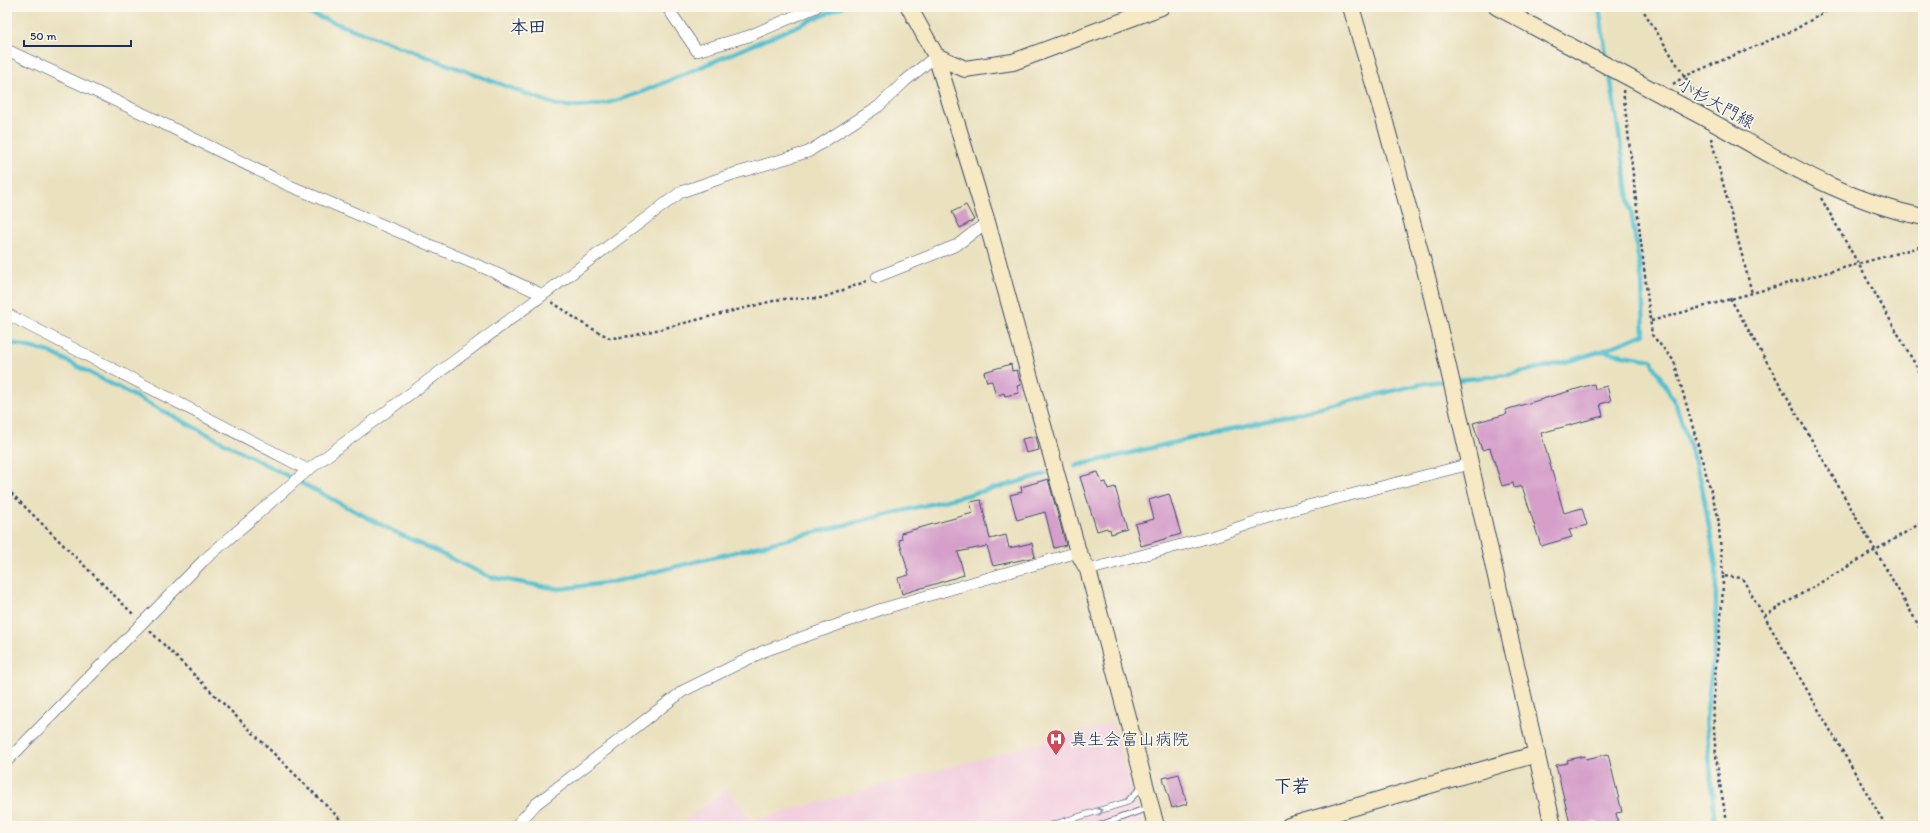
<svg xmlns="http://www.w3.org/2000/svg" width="1930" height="833" viewBox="0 0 1930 833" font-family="Itim,'Klee One',sans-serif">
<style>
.built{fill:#f3cfe0}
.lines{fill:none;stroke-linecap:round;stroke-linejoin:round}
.stream{stroke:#55c0d0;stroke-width:4.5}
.building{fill:#d59fca}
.lane-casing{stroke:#3a4a6d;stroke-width:7}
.street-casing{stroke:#3a4a6d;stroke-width:12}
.secondary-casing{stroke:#3a4a6d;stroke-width:18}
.path{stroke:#3a4a6d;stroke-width:2.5;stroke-dasharray:3 3;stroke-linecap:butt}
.lane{stroke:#fff;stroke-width:5.5}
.street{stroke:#fff;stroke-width:11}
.secondary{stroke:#f6e9c3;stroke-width:16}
.oneway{stroke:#8d97ae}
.labels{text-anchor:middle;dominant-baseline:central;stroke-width:3.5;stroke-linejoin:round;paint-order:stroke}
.street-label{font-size:17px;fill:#1b2f5e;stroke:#fbf7ec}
.poi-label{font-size:17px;fill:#1b2f5e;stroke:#fbf7ec;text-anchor:start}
.neighbourhood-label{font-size:18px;font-weight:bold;fill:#1b2f5e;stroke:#fbf7ec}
</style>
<rect width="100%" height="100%" fill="#fbf7ec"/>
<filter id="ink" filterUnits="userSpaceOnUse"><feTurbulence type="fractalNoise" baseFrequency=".025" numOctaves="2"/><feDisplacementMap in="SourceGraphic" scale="8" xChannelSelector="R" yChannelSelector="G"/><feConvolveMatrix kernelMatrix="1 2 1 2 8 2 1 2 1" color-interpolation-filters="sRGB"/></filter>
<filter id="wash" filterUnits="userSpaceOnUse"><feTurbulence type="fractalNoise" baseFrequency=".012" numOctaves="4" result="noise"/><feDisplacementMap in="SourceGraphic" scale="16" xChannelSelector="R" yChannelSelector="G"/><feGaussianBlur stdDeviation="0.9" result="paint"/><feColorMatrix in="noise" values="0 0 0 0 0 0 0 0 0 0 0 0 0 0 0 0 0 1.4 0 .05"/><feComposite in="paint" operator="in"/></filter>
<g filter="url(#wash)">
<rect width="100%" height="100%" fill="#eae1bf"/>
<path class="built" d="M1112 723 1142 826H678L727 788 751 821Z"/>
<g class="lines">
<path class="stream" d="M292 7 557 105C590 110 612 103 642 92L842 7
M1599 7 1607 61
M7 342 50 352 397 533 490 577 559 589 613 582 1008 485 1045 474
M1602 351 1651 360 1676 405 1701 481 1716 566V633L1706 718 1715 826
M1075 466 1426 383 1508 375 1569 361 1602 351 1644 334 1642 282 1609 70"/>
</g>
<g id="blocks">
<path class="building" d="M966 205 974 220 960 228 952 212Z
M1011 364 1012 371 1017 370 1021 385 1017 386 1019 393 1005 396 1004 393 996 396 992 381 987 382 984 372Z
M1594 384 1595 389 1607 386 1611 401 1600 404 1603 416 1541 433 1564 513 1582 508 1587 525 1569 530 1572 537 1541 546 1522 486 1514 488 1513 483 1502 486 1490 448 1482 450 1473 423 1507 414 1505 410Z
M1036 436 1039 450 1026 453 1022 439Z
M1098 472 1102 483 1106 482 1108 489 1115 487 1127 529 1111 534 1110 529 1108 530 1107 528 1097 531 1080 477Z
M1048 479 1066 545 1054 548 1045 512 1017 520 1010 495 1022 492 1021 487Z
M1169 494 1181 534 1141 546 1135 524 1154 519 1149 500Z
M981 500 990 539 1006 535 1009 548 1032 543 1035 557 993 566 987 546 958 552 964 575 902 594 898 578 909 575 899 540 902 539 901 533 973 513 970 502Z
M1608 754 1622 812 1616 813 1619 826H1599L1598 821 1582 825 1581 822 1570 824 1556 765 1568 763 1567 760 1585 756 1586 759Z
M1179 774 1187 804 1172 808 1163 778Z"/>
</g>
</g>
<g filter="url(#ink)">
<use href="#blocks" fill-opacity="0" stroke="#3a4a6d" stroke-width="1"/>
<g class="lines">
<defs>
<path id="lane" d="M1049 826 1127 802 1139 790 1145 788
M1098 826 1150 807"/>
<path id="street" d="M667 7 697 51 749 36 816 7
M7 50 150 117 288 185 489 270 543 295
M877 277 957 245 987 222
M7 314 308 470
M1088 570 1214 536 1284 512 1470 464
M7 761 203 561 308 470 681 192 733 174 808 152 879 106 905 81 936 56
M516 826 536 804 683 691 764 651 882 609 1078 552"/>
<path id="secondary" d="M909 7 936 56 987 222 1078 552 1088 570 1156 826
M1351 7 1383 115 1430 288 1553 826
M1497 7C1565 44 1635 80 1703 117 1776 157 1840 200 1923 217
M936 56 965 69 1013 62 1161 7
M1289 826 1537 754"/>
</defs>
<use href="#lane" class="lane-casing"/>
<use href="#street" class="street-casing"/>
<use href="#secondary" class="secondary-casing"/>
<path class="path" d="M1641 7 1697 96
M1673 84 1685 76 1794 30 1833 7
M1623 90 1652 335 1674 361 1718 516 1723 576 1742 578 1886 826
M1711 138 1752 293
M1821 198 1923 378
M1730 298 1923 633
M552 302 585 325 610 338 632 336 781 299 822 298 867 281
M1651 321 1923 246
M7 489 134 615
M1723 576C1723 617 1715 657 1714 698 1712 741 1719 784 1728 826
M1764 616 1923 522
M150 631 347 826"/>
<use href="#lane" class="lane"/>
<use href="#street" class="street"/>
<use href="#secondary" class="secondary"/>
</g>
<defs><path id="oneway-chevron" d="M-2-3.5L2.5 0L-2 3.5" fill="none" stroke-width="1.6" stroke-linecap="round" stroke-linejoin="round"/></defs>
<use class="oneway" href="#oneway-chevron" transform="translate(1100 811) rotate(-17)"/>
</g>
<defs>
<symbol id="hospital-pin" viewBox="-11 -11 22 30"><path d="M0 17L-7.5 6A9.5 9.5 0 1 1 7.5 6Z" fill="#d1495b" stroke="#fbf7ec"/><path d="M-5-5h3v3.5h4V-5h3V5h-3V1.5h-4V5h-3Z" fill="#fff"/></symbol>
</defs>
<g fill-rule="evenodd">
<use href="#hospital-pin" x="1045" y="728" width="22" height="30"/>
</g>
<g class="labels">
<g class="street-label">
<text transform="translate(1716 103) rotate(29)">小杉大門線</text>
</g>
<g class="poi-label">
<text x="1070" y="739">真生会富山病院</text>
</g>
<g class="neighbourhood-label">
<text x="528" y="27">本田</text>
<text x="1292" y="786">下若</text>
</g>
</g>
<rect width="1930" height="833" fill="none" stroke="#fbf7ec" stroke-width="24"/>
<path d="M24 40v6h107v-6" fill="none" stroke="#1b2f5e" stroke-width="2"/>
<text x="30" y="40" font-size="12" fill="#1b2f5e" stroke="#fbf7ec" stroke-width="3" paint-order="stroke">50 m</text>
</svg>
